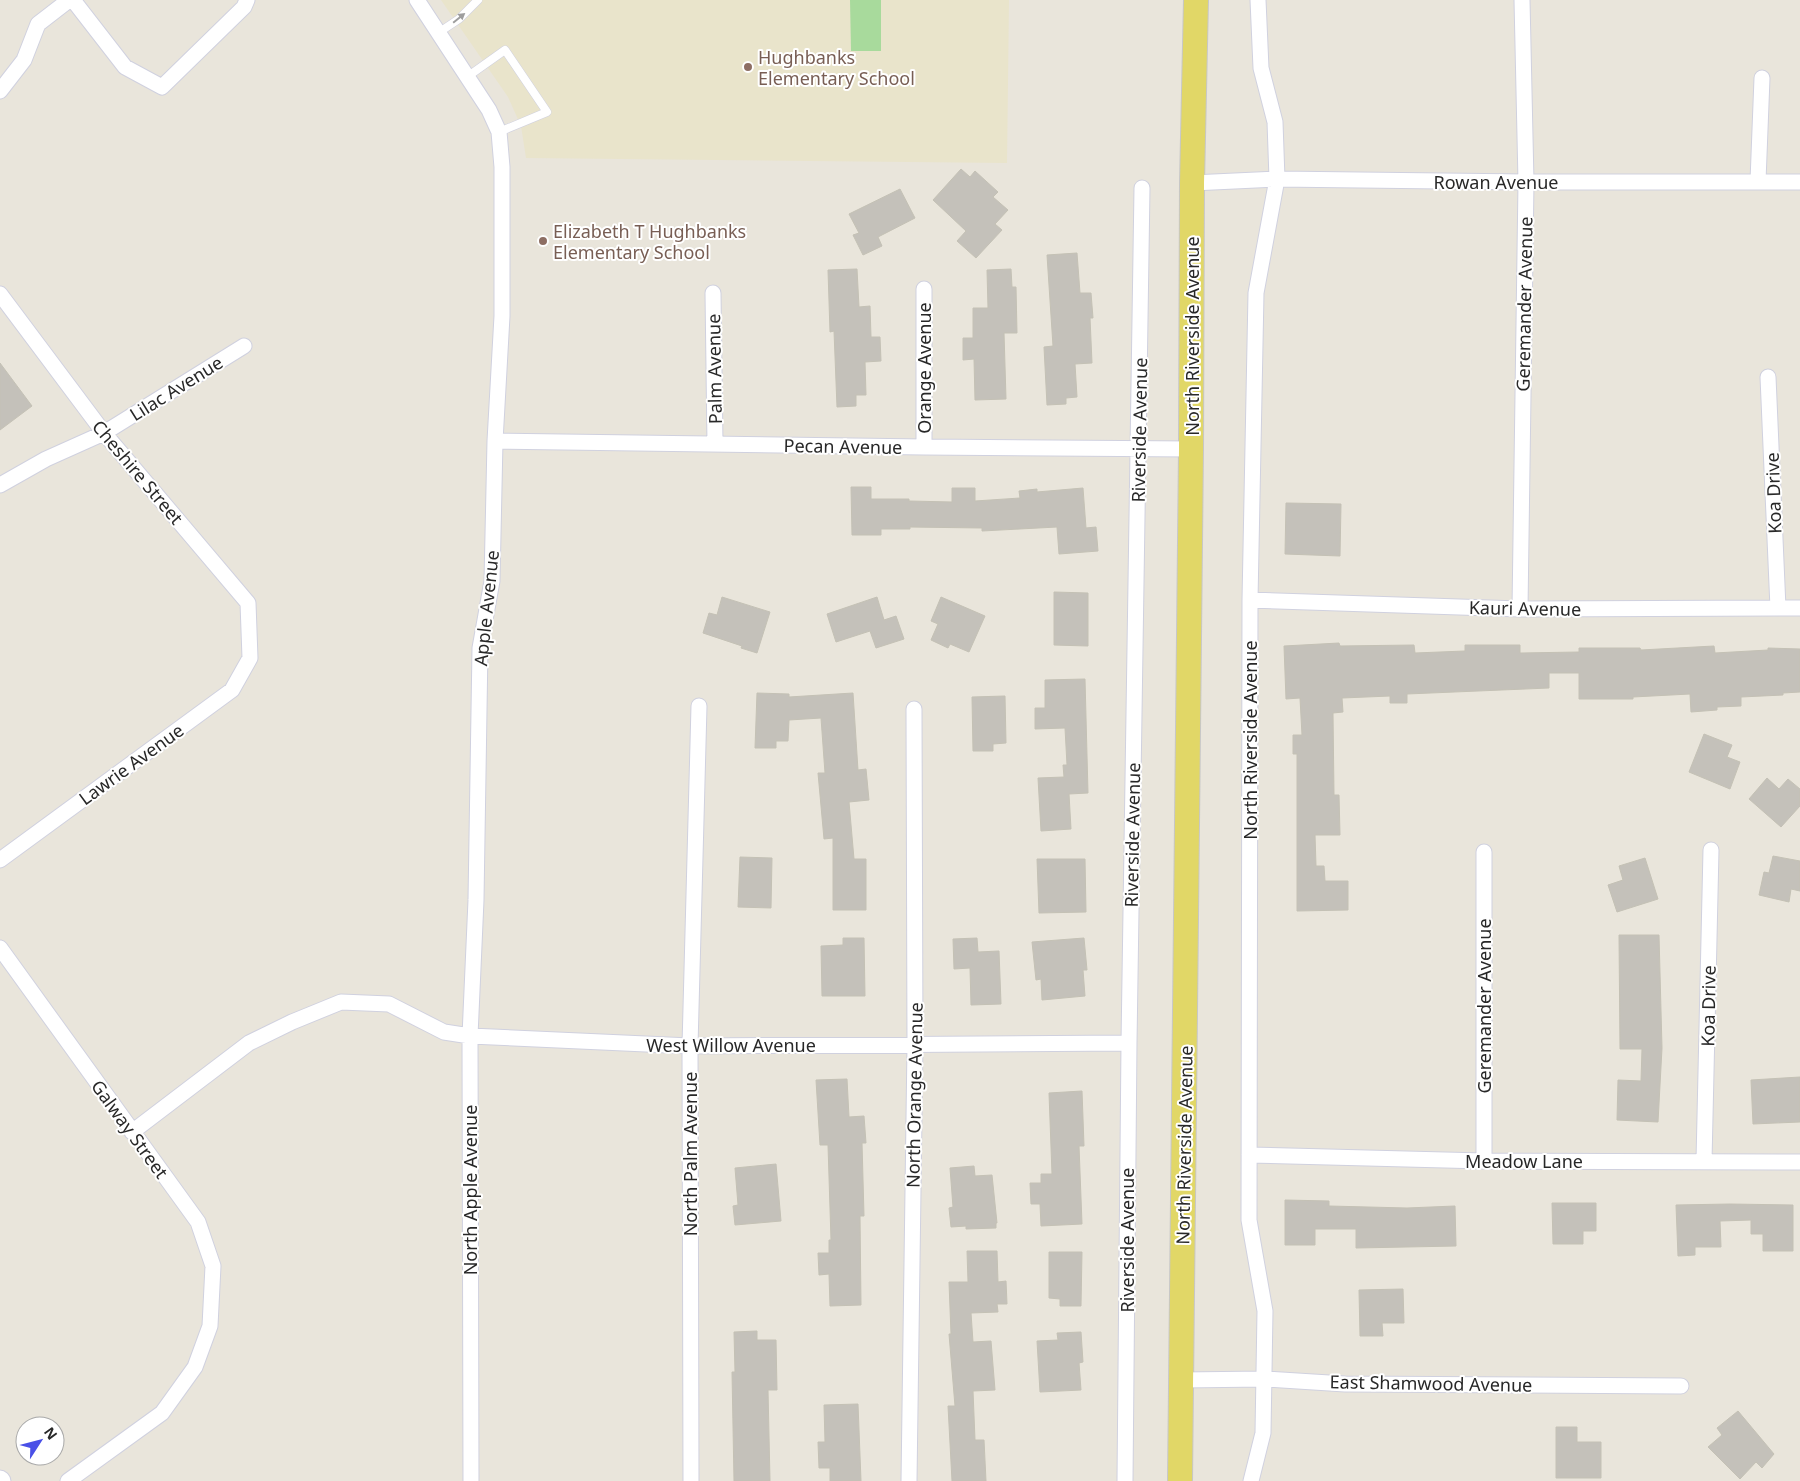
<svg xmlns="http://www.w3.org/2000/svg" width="1800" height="1481" viewBox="0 0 1800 1481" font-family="'Noto Sans',sans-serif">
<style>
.education{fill:#e9e4cb}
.green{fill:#a8da9c}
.building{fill:#c4c1ba;stroke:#c4c1b5}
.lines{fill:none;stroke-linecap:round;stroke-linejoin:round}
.service-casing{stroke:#d0d1df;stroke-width:9}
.minor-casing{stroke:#d0d1df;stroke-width:17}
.tertiary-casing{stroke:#d0d1df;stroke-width:21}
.primary-casing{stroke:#c7c7c7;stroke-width:26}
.service{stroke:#fff;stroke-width:8}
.minor{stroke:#fff;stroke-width:15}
.tertiary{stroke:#fff;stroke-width:19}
.primary{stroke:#e1d767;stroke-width:24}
.oneway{fill:#9e9e9e}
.education-dot{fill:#8d6e63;stroke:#fff;stroke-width:2}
.labels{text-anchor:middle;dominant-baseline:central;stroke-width:4;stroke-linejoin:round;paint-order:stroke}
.education-label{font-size:18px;fill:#785e54;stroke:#fff;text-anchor:start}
.street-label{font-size:18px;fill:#282828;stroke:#fff}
</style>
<rect width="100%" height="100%" fill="#e9e5db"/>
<path class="education" d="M441 0H1009L1007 163 526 158 521 126 508 97Z"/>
<path class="green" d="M850 0H881V51H851Z"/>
<path class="building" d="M961 169 970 177 975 171 998 192 993 197 1008 210 995 224 1002 230 976 258 957 241 966 231 933 200Z
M900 189 915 218 878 237 882 246 863 255 853 235 859 233 849 214Z
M1077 253 1080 293H1091L1093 318H1090L1092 363 1075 364 1077 397 1066 398V404L1047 405 1044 347 1053 346 1047 255Z
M857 269 859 307 870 306 871 337H880L881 361 865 362 866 395H856V406L837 407 834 331 830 332 828 270Z
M1011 269 1012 287H1016L1017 333H1004L1006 399 975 400 974 359 963 360V338H973V308H988L987 270Z
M0 363 32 406 0 430Z
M851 487H871V499H909V501L952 502V488H975V501L1020 498 1019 491 1037 489V492L1083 488 1086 528 1096 527 1098 551 1059 554 1057 527 982 531V528L910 527V529H881V535H852Z
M1286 503 1341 504 1340 556 1285 554Z
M1054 592 1088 593V646L1054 645Z
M722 597 770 612 757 653 741 648 742 646 703 633 709 613 717 615Z
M877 597 884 620 896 616 904 639 876 648 870 631 836 642 827 614Z
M941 597 985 616 969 652 950 644 948 648 931 640 938 624 931 621Z
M1339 643 1340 646 1414 645 1415 653 1465 651V645H1520V653L1579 652V648H1640L1641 650 1714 646 1715 653 1768 650V648L1800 649V692L1783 693V695L1741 697V706L1717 707V710L1691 712 1690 694 1633 697V699H1579V673H1549V688L1407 694V703H1390V696L1342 698 1343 712 1333 713 1334 795H1339L1340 835H1315L1316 866H1324L1325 881H1348V910L1297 911V754H1293V735H1302L1300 698 1286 699 1284 646Z
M1085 679 1088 793 1069 794 1071 829 1041 831 1038 778 1064 777 1063 765H1067L1065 728 1035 729V708H1045V680Z
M757 693 789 694V697L853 693 858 770 866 769 869 800 849 802 854 859H866V910H833V838L824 839 818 773H825L821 718 789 720 788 741H776V748H755Z
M1005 696 1006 743 993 744V751H973L972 697Z
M1704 734 1732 745 1727 757 1740 762 1730 789 1689 772Z
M1767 778 1779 789 1788 779 1800 789V806L1781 827 1749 799Z
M1773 856 1800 861V891L1791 889 1789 902 1759 895 1764 872 1769 873Z
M740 857 772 858 771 908 738 907Z
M1645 858 1658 899 1617 912 1608 885 1623 880 1619 866Z
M1037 859H1085L1086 912 1039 913Z
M1619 935H1659L1662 1048 1658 1122 1617 1120 1618 1080 1641 1081 1642 1049H1620Z
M843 938H864L865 996H822L821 946 843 945Z
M977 938 978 952 999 951 1001 1004 971 1005 970 968 954 969 953 939Z
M1084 938 1087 970H1083L1085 996 1042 1000 1041 979 1036 980 1032 942Z
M1800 1077V1122L1753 1124 1751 1080Z
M847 1079 849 1117 864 1116 866 1143H862L864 1216H860L861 1305 830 1306 829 1274 819 1275 818 1253H829V1240H831L828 1145H820L816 1080Z
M1082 1091 1084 1146H1079L1082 1224 1041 1226 1040 1204H1031L1030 1183H1041V1174H1052L1049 1093Z
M776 1164 781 1221 735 1225 733 1206 738 1205 735 1168Z
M974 1166 975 1176 992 1175 997 1223H996V1228L966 1229V1226L951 1227 949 1208 953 1207 950 1168Z
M1285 1200 1329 1201V1206L1407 1208 1455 1206 1456 1246 1356 1248V1229H1315V1245H1285Z
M1552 1203H1596V1231H1583V1244H1553Z
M1730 1204 1793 1205V1251H1763V1234H1751V1220L1720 1221 1721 1247H1695V1255L1678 1256 1676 1205Z
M967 1251H997L998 1282 1006 1281 1007 1304H997L998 1312 971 1313 973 1342 991 1341 995 1390 973 1391 975 1440H984L986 1481H952L948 1406H955L949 1334H951L949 1282H968Z
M1049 1252H1082L1081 1306H1060V1299L1049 1298Z
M1403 1289 1404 1323H1382L1383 1336H1360L1359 1290Z
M757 1331V1340H776L777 1390H768L770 1481H734L732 1372H735L734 1332Z
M1081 1332 1083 1362 1079 1363 1081 1390 1040 1392 1037 1341 1058 1340 1057 1333Z
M858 1404 861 1481H830V1468H819L818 1442H825L824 1405Z
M1738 1411 1774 1454 1762 1468 1756 1462 1740 1479 1708 1447 1722 1435 1717 1428Z
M1556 1427H1577V1442H1601V1478H1556Z"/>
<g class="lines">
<defs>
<path id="service" d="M438 33 459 19 478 0
M467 77 505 50 547 112 499 132"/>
<path id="minor" d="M73 0 125 67 162 87 244 7 247 0
M417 0 489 110 499 132 502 167V316L495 441 492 581 480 648 476 900 470 1036 471 1481
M0 91 24 60 38 24 69 0
M1758 181 1762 78
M1192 183 1277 179 1526 182H1800
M713 293 715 444
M0 294 104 433 248 603 250 658 232 690 0 860
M1768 377 1778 608
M495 441 924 447 1191 449
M924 447V289
M0 485 46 459 104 433 244 346
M1250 600 1520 609 1800 608
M1520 609 1526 182 1522 0
M0 948 198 1222 213 1266 210 1326 195 1367 162 1413 68 1481
M132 1132 249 1043 292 1022 341 1002 389 1004 444 1032 470 1036 690 1046 1129 1043
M1249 1155 1484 1161 1800 1162
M1484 1161V852
M1704 1161 1711 850
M1181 1380 1265 1379 1345 1384 1681 1386
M691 1481 690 1046 699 706
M909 1481 915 1045 914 709
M1125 1481 1129 1043 1142 188
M1251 1481 1263 1433 1265 1311 1249 1220 1250 600 1256 293 1277 179 1275 122 1261 68 1258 0"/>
<path id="tertiary" d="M0 1480 1 1481"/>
<path id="primary" d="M1180 1481 1191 449 1192 183 1196 0"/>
</defs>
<use href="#service" class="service-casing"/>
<use href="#minor" class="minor-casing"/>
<use href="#tertiary" class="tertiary-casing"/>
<use href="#primary" class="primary-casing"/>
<use href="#service" class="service"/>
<use href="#minor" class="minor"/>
<use href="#tertiary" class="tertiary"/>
<use href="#primary" class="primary"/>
</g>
<defs><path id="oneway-solid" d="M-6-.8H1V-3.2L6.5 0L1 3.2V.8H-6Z" transform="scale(1.25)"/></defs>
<use class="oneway" href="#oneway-solid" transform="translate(459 18) rotate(-39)"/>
<g class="education-dot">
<circle cx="748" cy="67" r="5"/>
<circle cx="543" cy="241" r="5"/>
</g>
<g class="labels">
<g class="education-label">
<text x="758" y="57">Hughbanks<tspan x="758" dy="21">Elementary School</tspan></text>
<text x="553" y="231">Elizabeth T Hughbanks<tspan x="553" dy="21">Elementary School</tspan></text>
</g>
<g class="street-label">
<text x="1496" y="182">Rowan Avenue</text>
<text transform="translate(1524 304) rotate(-89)">Geremander Avenue</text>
<text transform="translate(1192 336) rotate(-90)">North Riverside Avenue</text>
<text transform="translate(924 368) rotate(-90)">Orange Avenue</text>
<text transform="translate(714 369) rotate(-91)">Palm Avenue</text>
<text transform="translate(176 388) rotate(-32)">Lilac Avenue</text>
<text transform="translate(1139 430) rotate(-89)">Riverside Avenue</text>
<text transform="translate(843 446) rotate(1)">Pecan Avenue</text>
<text transform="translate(138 472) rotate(50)">Cheshire Street</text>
<text transform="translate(1773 493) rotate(-92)">Koa Drive</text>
<text transform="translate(486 608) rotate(-84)">Apple Avenue</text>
<text transform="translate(1525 608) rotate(1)">Kauri Avenue</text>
<text transform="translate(1250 740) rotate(-90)">North Riverside Avenue</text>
<text transform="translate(131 764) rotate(-36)">Lawrie Avenue</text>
<text transform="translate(1132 835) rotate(-89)">Riverside Avenue</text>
<text transform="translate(1484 1006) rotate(-90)">Geremander Avenue</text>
<text transform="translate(1708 1006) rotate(-89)">Koa Drive</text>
<text x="731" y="1045">West Willow Avenue</text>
<text transform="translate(914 1095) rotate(-89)">North Orange Avenue</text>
<text transform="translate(130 1129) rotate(54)">Galway Street</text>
<text transform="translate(1184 1145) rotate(-89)">North Riverside Avenue</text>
<text transform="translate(690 1154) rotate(-90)">North Palm Avenue</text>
<text x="1524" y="1161">Meadow Lane</text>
<text transform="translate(470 1190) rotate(-90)">North Apple Avenue</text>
<text transform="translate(1127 1240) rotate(-90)">Riverside Avenue</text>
<text transform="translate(1431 1383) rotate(1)">East Shamwood Avenue</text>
</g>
</g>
<g transform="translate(40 1441) rotate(54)"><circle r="24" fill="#ffffff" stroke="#a9a9a9"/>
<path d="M0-4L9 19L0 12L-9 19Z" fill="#4a50e7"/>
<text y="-8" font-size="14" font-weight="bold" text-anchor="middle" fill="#282828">N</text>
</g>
</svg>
